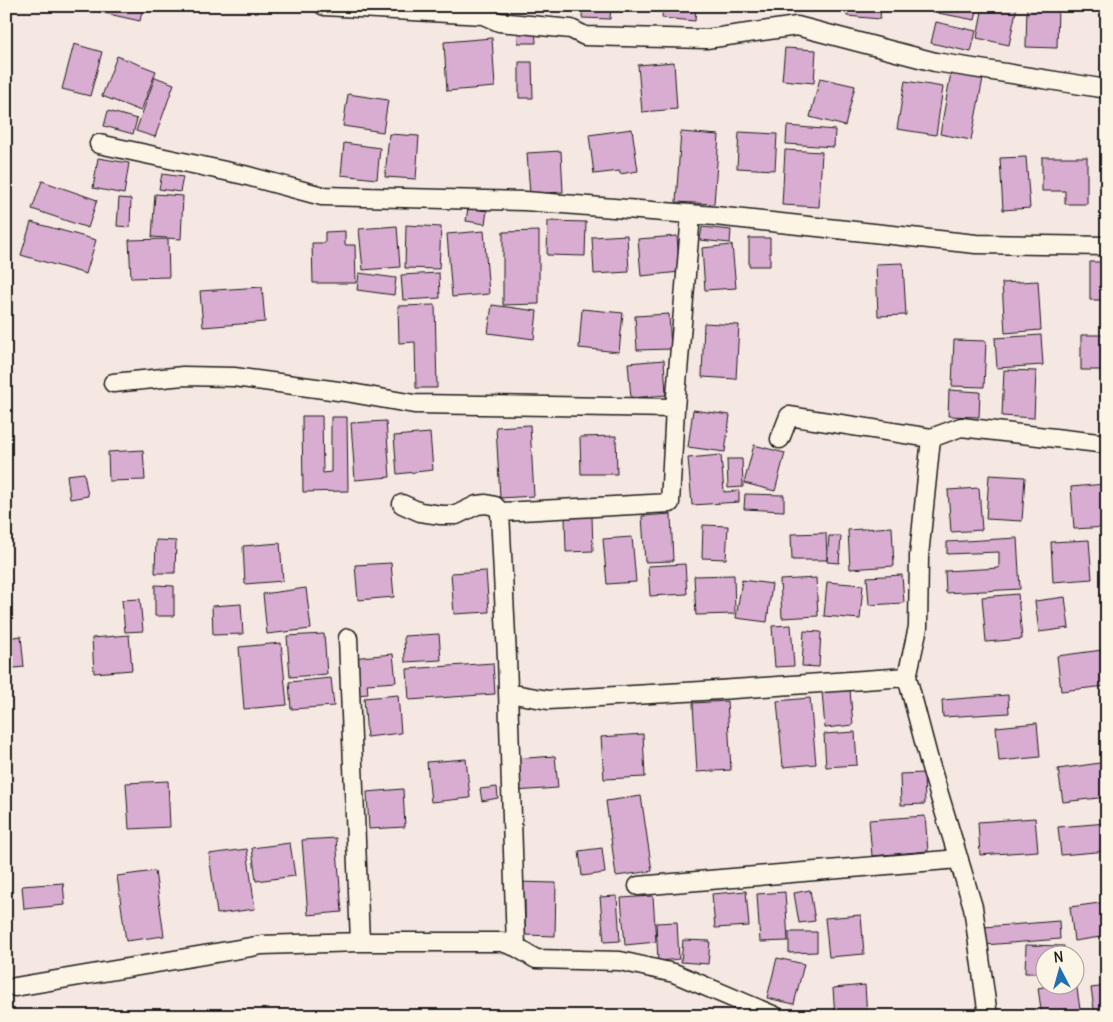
<svg xmlns="http://www.w3.org/2000/svg" width="1113" height="1022" viewBox="0 0 1113 1022" font-family="Delius,sans-serif">
<style>
.building{fill:#d9add1;stroke:#1c1c1c}
.lines{fill:none;stroke-linecap:round;stroke-linejoin:round}
.street-casing{stroke:#1c1c1c;stroke-width:21}
.street{stroke:#fcf5e5;stroke-width:18}
</style>
<rect width="100%" height="100%" fill="#f5e7e1"/>
<filter id="ink" filterUnits="userSpaceOnUse"><feTurbulence type="fractalNoise" baseFrequency=".02" numOctaves="2"/><feDisplacementMap in="SourceGraphic" scale="10" xChannelSelector="R" yChannelSelector="G"/><feConvolveMatrix kernelMatrix="1 2 1 2 8 2 1 2 1" color-interpolation-filters="sRGB"/></filter>
<g filter="url(#ink)">
<path class="building" d="M96 6H143L140 21 95 11Z
M583 6H611L610 19 582 18Z
M663 6H696L695 21 662 18Z
M712 6H737L736 11Z
M847 6H881L880 19 847 16Z
M900 6H934L933 12Z
M940 6H978L975 20 938 13Z
M983 6H1017L1009 45 977 38Z
M1027 6H1058L1057 48 1026 47Z
M936 22 976 31 971 52 931 43Z
M517 26H535L536 43H518Z
M492 38 495 87 447 91 444 42Z
M74 44 102 52 90 96 62 89Z
M785 48 816 50 814 83 782 80Z
M117 56 156 71 141 111 102 96Z
M519 62H532L533 98H519Z
M674 62 677 109 642 112 638 65Z
M952 67 984 73 971 140 940 134Z
M155 77 174 84 155 137 136 131Z
M820 78 855 86 845 126 810 117Z
M905 81 943 87 936 135 897 129Z
M348 94 388 100 383 132 343 126Z
M108 111 137 119 133 134 104 126Z
M787 126 835 130 834 147 786 144Z
M632 129 638 171 620 174V171L594 174 589 135Z
M681 132 719 135 714 204 676 202Z
M739 132 777 134 775 170 737 168Z
M389 134 419 136 416 179 385 177Z
M344 143 380 148 377 179 341 175Z
M785 150 822 152 819 207 782 205Z
M561 151 563 192 530 194 527 153Z
M1026 157 1030 208 1003 210 1000 158Z
M1042 157H1087V204H1065V191H1042Z
M98 158 129 163 124 194 93 188Z
M162 174 183 177 180 192 159 189Z
M42 181 97 200 88 228 32 209Z
M155 194 183 196 181 239 152 237Z
M119 198 131 199 130 227 117 226Z
M468 208 487 211 485 224 466 221Z
M548 221 586 222 585 256 547 255Z
M31 222 96 240 86 274 21 255Z
M406 225 441 227 439 269 405 268Z
M397 226 400 267 363 270 359 229Z
M702 227 731 230 730 243 700 240Z
M345 231V245H355L356 283H313L312 243H325V232Z
M484 231 489 294 452 297 447 234Z
M539 231V304L503 305V232Z
M627 235 629 272 594 274 592 237Z
M677 236 680 272 641 276 638 239Z
M749 238H770V266H749Z
M168 239 169 277 131 278 129 240Z
M732 245 736 288 705 290 702 248Z
M1090 262H1107V300H1090Z
M903 263 906 315 878 316 876 264Z
M359 273 396 278 394 295 357 290Z
M439 273 440 298 403 300 401 275Z
M1038 281 1041 330 1005 333 1002 283Z
M262 287 265 322 203 327 200 291Z
M435 305 437 388H416L415 342 399 343 398 306Z
M492 305 537 311 534 339 488 333Z
M582 309 623 313 619 352 579 348Z
M669 314 671 349 637 350 635 316Z
M704 323 739 325 736 379 702 377Z
M1041 335 1043 365 997 368 995 338Z
M1081 335H1107V370H1081Z
M954 340 986 341 984 387 952 386Z
M664 360 666 395 631 398 628 363Z
M1004 370 1036 371 1034 418 1002 416Z
M949 390 980 392 979 417 948 416Z
M693 410 730 415 725 452 688 447Z
M302 416H322L323 473 331 472V417H347L348 491 303 492Z
M386 421 390 477 355 480 351 423Z
M530 425 534 496 500 498 496 427Z
M430 433 433 470 397 474 394 436Z
M616 436 617 474H581L580 437Z
M754 445 785 453 775 491 744 483Z
M143 450 145 480 109 481 108 452Z
M721 455 724 492 739 491V502L692 505 688 458Z
M727 459H742L743 487 728 488Z
M84 473 88 496 70 499 67 475Z
M989 475 1025 477 1022 521 986 519Z
M1105 484 1107 527 1074 529 1071 487Z
M979 488 982 530 951 532 948 490Z
M745 494 784 495V511L744 509Z
M671 514 673 561 645 562 642 516Z
M592 516 593 551 566 552 565 517Z
M703 525 728 526 726 559 702 558Z
M892 527 894 566 850 569 848 530Z
M826 533 827 560H792L791 534Z
M829 536H841L839 563 827 562Z
M632 537 636 582 607 584 603 539Z
M1017 538 1020 589 946 593 945 571 999 568V552L947 554V542Z
M156 540 176 541 175 573H155Z
M1089 540 1092 579 1053 582 1051 542Z
M280 543 283 581 245 584 243 546Z
M391 563 394 597 358 600 355 565Z
M685 564 687 594 650 596 648 566Z
M486 571 489 612 454 614 451 573Z
M734 575 735 614 696 615 694 576Z
M902 575 904 603 869 605 867 577Z
M816 578 818 616 782 618 780 580Z
M742 580 772 584 767 622 736 618Z
M827 582 863 585 860 619 824 616Z
M155 585 174 586V616H155Z
M306 588 311 629 267 634 263 594Z
M1018 594 1022 639 986 642 982 597Z
M1065 597 1069 628 1039 632 1035 601Z
M140 599 143 631 125 632 122 600Z
M241 604 243 634 213 635 212 606Z
M791 625 794 666 775 667 772 626Z
M804 631 821 632 819 667 802 666Z
M324 634 327 674 290 677 287 636Z
M439 634 441 660 405 662 404 636Z
M129 635 132 670 94 673 92 638Z
M21 636 24 667 6 669V638Z
M281 643 287 705 244 709 239 647Z
M1102 650 1106 686 1061 691 1057 656Z
M393 654 396 682 367 684 368 694 354 695 351 658Z
M493 663 495 694 409 700 407 669Z
M331 678 334 706 291 709 289 682Z
M850 690 853 725 825 728 822 692Z
M398 695 401 733 367 737 364 698Z
M1008 695 1009 713 943 717 942 700Z
M810 698 816 764 783 767 777 701Z
M727 701 731 770 697 772 693 703Z
M1037 723 1040 757 999 761 996 727Z
M855 732 857 765 826 767 824 734Z
M643 734 645 777 604 779 601 737Z
M555 756 558 788 515 791 513 759Z
M466 759 470 798 431 802 427 762Z
M1107 762V797L1063 802 1058 769Z
M924 773 925 804 901 805 900 774Z
M168 781 170 827 129 829 126 783Z
M497 787 498 798 482 801 480 789Z
M403 789 405 827 369 829 367 792Z
M641 796 652 871 616 876 606 801Z
M925 816 928 851 872 856 869 820Z
M1035 818 1038 851 980 855 978 822Z
M1107 823V851L1061 855 1058 827Z
M336 838 342 912 308 915 302 840Z
M290 843 295 876 256 881 252 848Z
M602 848 605 873 582 876 579 851Z
M247 849 255 909 217 914 209 854Z
M155 871 164 936 126 941 117 876Z
M516 882 556 883 555 936 525 935V899H516Z
M63 883 65 905 24 909 22 886Z
M810 890 815 921 799 923 794 893Z
M746 891 749 926 715 928 712 894Z
M785 892 788 941 760 942 757 894Z
M617 896 620 941 604 942 600 897Z
M653 896 656 942 625 945 621 898Z
M1107 902V936L1074 941 1070 907Z
M861 915 864 954 829 957 825 918Z
M1059 921 1060 939 985 945 984 927Z
M677 922 679 959 658 961 656 923Z
M789 932H817V952L789 953Z
M683 940 710 941 708 964 681 962Z
M1026 945 1064 946V954H1046V973H1025Z
M777 958 804 964 794 1004 767 998Z
M1076 982 1081 1016H1042L1038 988 1059 984H1076Z
M865 985 867 1016H835L833 988Z
M1107 986V1016H1095L1091 988Z"/>
<g class="lines">
<defs>
<path id="street" d="M324 6 483 15 499 22 571 29 585 36 706 39 797 26 935 62 1107 89
M99 144 244 175 322 196 525 201 715 216 976 244 1107 246
M113 383 183 376 234 377 346 392 414 404 675 408
M780 439 789 416 931 438
M402 504 420 512 441 515H456L477 505 486 504 495 506 500 512 507 658 516 947
M500 512 670 503 675 408 691 214
M348 638 360 942
M907 677 930 764 973 907 988 1016
M508 693 548 700 719 690 907 677 918 627 919 556 931 438 961 427 1107 444
M638 886 959 859
M15 987 262 945 360 942H502L516 947 536 959 620 961 674 973 775 1016"/>
</defs>
<use href="#street" class="street-casing"/>
<use href="#street" class="street"/>
</g>
</g>
<rect width="1113" height="1022" fill="none" stroke="#fcf5e5" stroke-width="25"/>
<rect x="12" y="12" width="1088" height="997" fill="none" stroke="#1c1c1c" stroke-width="2" filter="url(#ink)"/>
<g transform="translate(1060 970) rotate(354)"><circle r="24" fill="#fcf5e5" stroke="#a29e95"/>
<path d="M0-4L9 19L0 12L-9 19Z" fill="#1f6fb2"/>
<text y="-8" font-size="14" font-weight="bold" text-anchor="middle" fill="#1c1c1c">N</text>
</g>
</svg>
